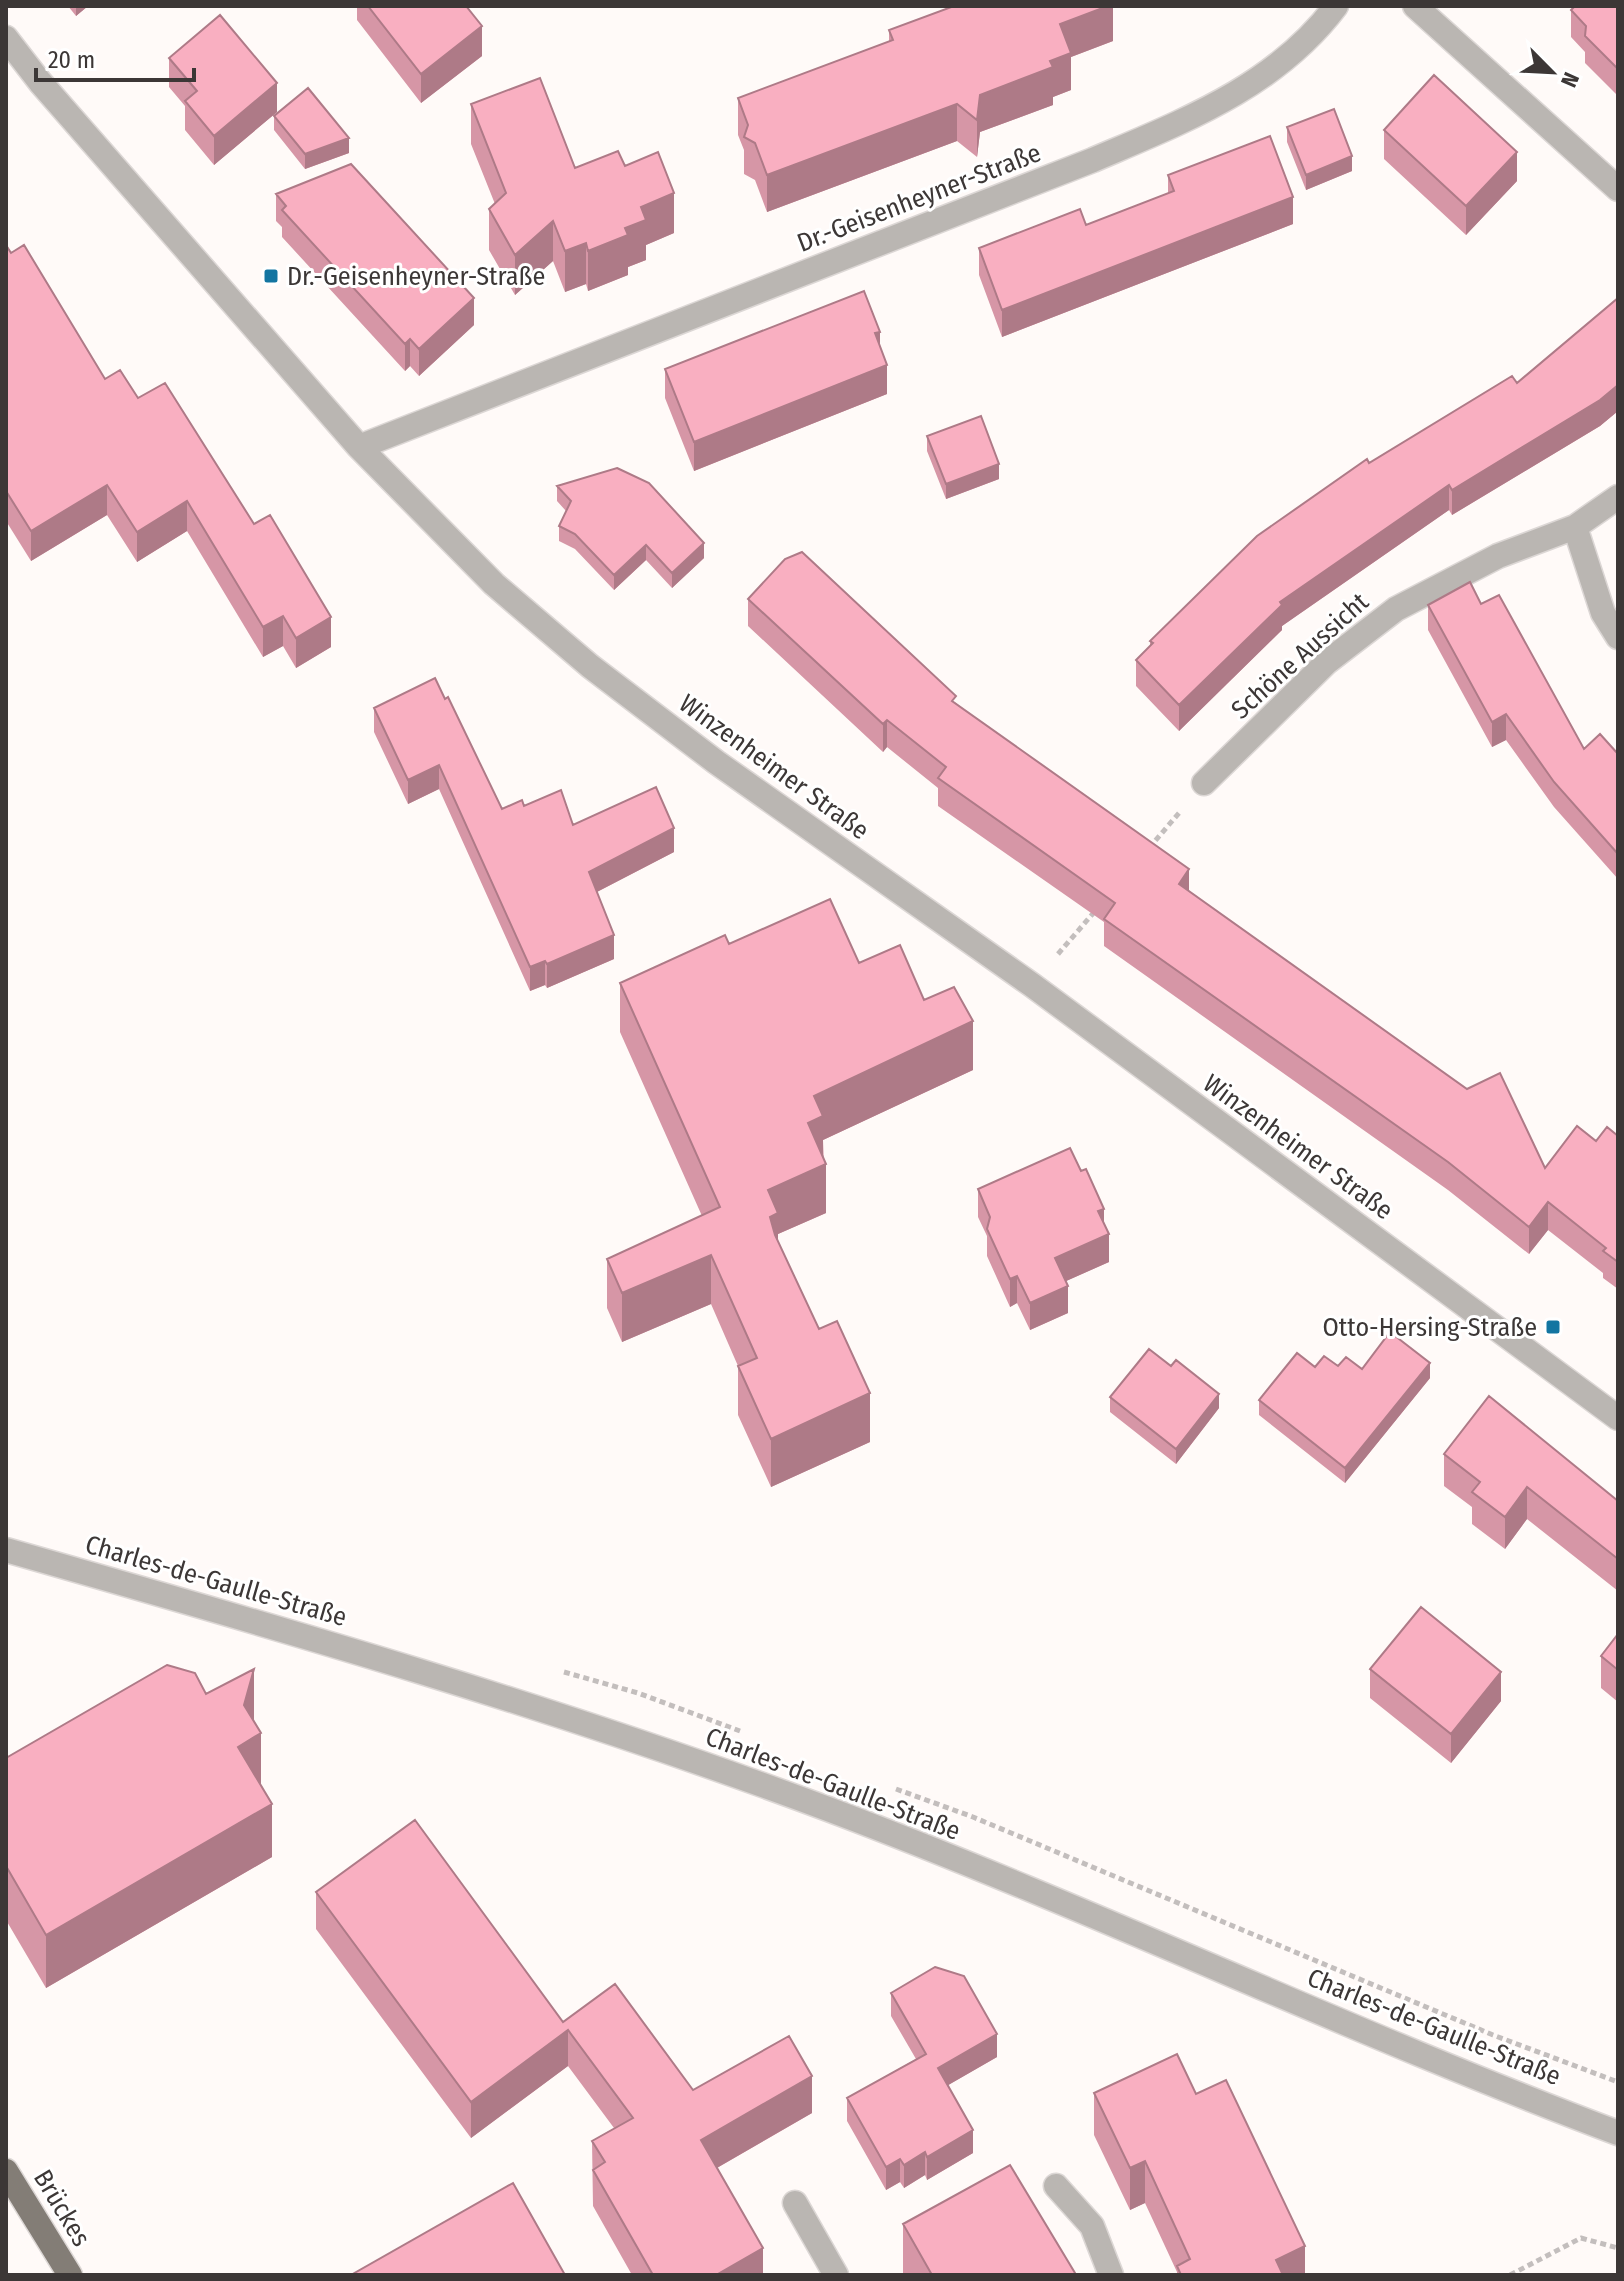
<svg xmlns="http://www.w3.org/2000/svg" width="1624" height="2281" viewBox="0 0 1624 2281" font-family="'Fira Sans Condensed',sans-serif">
<style>
.lines{fill:none;stroke-linecap:round;stroke-linejoin:round}
.minor-casing{stroke:#dcd7d5;stroke-width:27}
.major-casing{stroke:#dcd7d5;stroke-width:27}
.path{stroke:#c3bebd;stroke-width:5;stroke-dasharray:6 4;stroke-linecap:butt}
.minor{stroke:#bab6b2;stroke-width:24}
.major{stroke:#837d76;stroke-width:24}
.wall{fill:#d696a6}
.shaded-wall{fill:#ae7a87}
.building{fill:#f9afc1;stroke:#ae7a87;stroke-width:2}
.poi-dot{fill:#1375a1;stroke:#fff;stroke-width:3}
.labels{text-anchor:middle;dominant-baseline:central;stroke-width:6;stroke-linejoin:round;paint-order:stroke}
.street-label{font-size:26px;fill:#3c3736;stroke:#fff}
.poi-label{font-size:26px;fill:#3c3736;stroke:#fff;text-anchor:start}
</style>
<rect width="100%" height="100%" fill="#fffaf8"/>
<g class="lines">
<defs>
<path id="minor" d="M1415 6 1618 189
M6 38 40 82 359 447 494 584 590 666 716 762 1032 985 1618 1418
M359 447 1093 160C1184 121 1275 87 1336 6
M1575 527 1603 613 1618 637
M1204 783 1327 662 1396 609 1498 556 1575 527 1618 497
M6 1550C283 1629 558 1708 828 1809 1094 1909 1352 2033 1618 2133
M1056 2186 1092 2226 1111 2275
M795 2203 836 2275"/>
<path id="major" d="M6 2171 70 2275"/>
</defs>
<use href="#minor" class="minor-casing"/>
<use href="#major" class="major-casing"/>
<path class="path" d="M1149 848 1179 813
M1058 954 1096 910
M564 1672 638 1693 740 1731
M896 1789 973 1817 1493 2035 1618 2082
M1510 2275 1581 2238 1618 2248"/>
<use href="#minor" class="minor"/>
<use href="#major" class="major"/>
</g>
<path class="wall" d="M68 6H88L76 16Z
M357 6H466L482 56 421 103 357 20Z
M1113 6V41L1071 57V90L1053 97V105L980 132 977 157 957 141 767 212 755 180 744 174V150L738 135V98L889 42V30Z
M1618 6V96L1585 63V52L1571 37V10Z
M169 58 277 112 214 165 185 130V106L169 87Z
M471 104 575 168 625 166 674 233 646 245V260L628 267V275L588 291 586 284 565 292 553 261 515 295 489 250V209L495 204 471 144Z
M274 116 349 153 305 169 274 130Z
M1287 127 1352 171 1306 190 1287 142Z
M1384 130 1517 181 1466 235 1384 159Z
M1168 175 1293 224 1002 337 979 275V248L1086 225 1168 193Z
M276 194 474 325 419 376 410 366 405 371 282 237V227L276 221Z
M6 245 105 379 138 398 331 647 296 668 283 646 263 657 187 531 137 562 107 515 31 561 6 521Z
M1618 298V411L1600 426 1452 515 1449 510 1282 626V630L1179 731 1136 686V660L1150 646V641L1369 463 1517 383Z
M880 347 887 394 694 471 665 398V369Z
M927 436 999 479 946 499 927 451Z
M557 486 704 558 672 588 646 560 614 590 575 549 559 541V526L566 511 557 501Z
M748 599 956 703 1189 892 1545 1168 1596 1141 1618 1136V1289L1603 1278V1273L1548 1230 1529 1254 1448 1190 1104 946V922L938 806V788L887 747 883 752 748 626Z
M1481 604 1584 749 1618 754V879L1554 807 1506 740 1492 747 1428 630V605Z
M374 708 502 809 524 806 573 825 674 852 597 892 614 959 547 988 545 985 530 991 439 789 408 804 374 732Z
M729 944 859 963 924 1000 973 1070 823 1140 826 1213 778 1234V1242L870 1442 771 1487 738 1415V1366L711 1304 622 1342 607 1308V1259L702 1216 620 1032V983Z
M1081 1171 1104 1223 1109 1262 1066 1281 1068 1313 1030 1330 1017 1303 1010 1307 987 1256V1236L978 1217V1189Z
M1338 1366 1430 1378 1345 1483 1259 1415V1400L1315 1367Z
M1110 1397 1219 1408 1176 1464 1110 1412Z
M1444 1454 1618 1501V1591L1527 1519 1505 1549 1472 1524V1507L1444 1486Z
M1618 1634V1702L1601 1688V1656Z
M1370 1669 1501 1701 1451 1763 1370 1698Z
M206 1694 254 1722 261 1785 272 1857 46 1988 6 1920V1758Z
M316 1892 693 2090 812 2113 717 2168 763 2275H632L593 2206 592 2141 614 2128 568 2066 471 2138 316 1929Z
M891 1993 997 2057 948 2085 973 2153 927 2180 925 2175 904 2188 900 2182 886 2190 847 2121V2098L916 2059 891 2016Z
M1094 2093 1196 2094 1305 2275H1177V2272L1145 2203 1130 2210 1094 2135Z
M903 2224 1075 2275H903Z"/>
<path class="shaded-wall" d="M76 6H88L76 16Z
M1101 6H1113V41L1071 57V90L1053 97V105L980 132 977 157V120L980 95 1050 61 1060 24Z
M482 26V56L421 103V74Z
M277 83V112L214 165V136Z
M957 104V141L767 212V175Z
M349 138V153L305 169V154Z
M1517 152V181L1466 235V206Z
M1352 156V171L1306 190V175Z
M674 193V233L646 245V260L628 267V275L588 291V251L625 228 641 207Z
M1293 197V224L1002 337V310Z
M553 221V261L515 295V255Z
M586 243V284L565 292V251Z
M474 298V325L419 376V349Z
M880 332V361L875 333Z
M410 339V366L405 371V344Z
M887 365V394L694 471V442Z
M1618 385V411L1600 426 1452 515V490Z
M999 464V479L946 499V484Z
M107 485V515L31 561V531Z
M1449 485V510L1282 626V630L1179 731V705L1280 602Z
M187 501V531L137 562V532Z
M704 543V558L672 588V573Z
M646 545V560L614 590V575Z
M283 616V646L263 657V627Z
M331 617V647L296 668V638Z
M1506 714V740L1492 747V722Z
M887 720V747L883 752V724Z
M439 765V789L408 804V780Z
M674 828V852L589 896V872Z
M1189 869V896L1179 884Z
M614 935V959L547 988V964Z
M545 961V985L530 991V967Z
M973 1021V1070L823 1140V1165L826 1164V1213L778 1234V1262L770 1266 768 1190 808 1123 814 1096Z
M1548 1202V1230L1529 1254V1227Z
M1104 1209V1236L1109 1234V1262L1055 1286V1258L1098 1211Z
M711 1255V1304L622 1342V1293Z
M1017 1276V1303L1010 1307V1279Z
M1068 1286V1313L1030 1330V1303Z
M1430 1363V1378L1345 1483V1468Z
M870 1393V1442L771 1487V1439Z
M1219 1394V1408L1176 1464V1449Z
M1527 1487V1519L1505 1549V1517Z
M254 1669V1723L261 1733V1787L238 1747 244 1705Z
M1501 1672V1701L1451 1763V1734Z
M272 1804V1857L46 1988V1935Z
M568 2030V2066L471 2138V2102Z
M997 2034V2057L938 2091V2068Z
M812 2076V2113L701 2177V2140Z
M973 2130V2153L927 2180V2157Z
M925 2152V2175L904 2188V2165Z
M900 2159V2182L886 2190V2167Z
M1145 2161V2203L1130 2210V2168Z
M1305 2246V2275H1276V2260Z
M763 2248V2275H716Z"/>
<path class="building" d="M368 6H466L482 26 421 74Z
M954 6H1108L1060 24 1071 53 1050 61 1053 67 980 95 977 120 957 104 767 175 755 143 744 137 748 125 738 98 893 40 889 30Z
M1575 6H1618V69L1585 36 1586 26 1571 10Z
M220 15 277 83 214 136 185 101 197 91 169 58Z
M1434 75 1517 152 1466 206 1384 130Z
M540 78 575 168 618 151 625 166 658 152 674 193 641 207 646 220 625 228 628 235 588 251 586 243 565 251 553 221 515 255 489 209 506 193 471 104Z
M308 88 349 138 305 154 274 116Z
M1334 109 1352 156 1306 175 1287 127Z
M1270 136 1293 197 1002 310 979 248 1080 209 1086 225 1174 191 1168 175Z
M351 164 474 298 419 349 410 339 405 344 282 210 286 206 276 194Z
M6 245 11 253 24 245 105 379 120 370 138 398 165 383 254 524 270 515 331 617 296 638 283 616 263 627 187 501 137 532 107 485 31 531 6 491Z
M864 291 880 332 875 333 887 365 694 442 665 369Z
M1618 298V385L1600 400 1452 490 1449 485 1280 602 1282 605 1179 705 1136 660 1153 643 1150 641 1257 536 1367 459 1369 463 1512 376 1517 383Z
M981 416 999 464 946 484 927 436Z
M617 468 649 483 704 543 672 573 646 545 614 575 575 534 559 526 571 501 557 486Z
M802 552 956 696 952 701 1189 869 1179 884 1467 1089 1500 1073 1545 1168 1577 1126 1596 1141 1607 1127 1618 1136V1262L1603 1251 1606 1248 1548 1202 1529 1227 1448 1162 1104 919 1115 903 938 778 946 767 887 720 883 724 748 599 785 559Z
M1470 582 1481 604 1499 595 1584 749 1600 734 1618 754V854L1554 782 1506 714 1492 722 1428 605Z
M435 678 445 699 448 697 502 809 522 800 524 806 561 790 573 825 656 787 674 828 589 872 614 935 547 964 545 961 530 967 439 765 408 780 374 708Z
M830 899 859 963 900 945 924 1000 954 987 973 1021 814 1096 823 1116 808 1123 826 1164 768 1190 778 1213 770 1217 775 1235 819 1329 837 1321 870 1393 771 1439 738 1366 757 1358 711 1255 622 1293 607 1259 720 1207 620 983 725 935 729 944Z
M1070 1148 1081 1171 1086 1169 1104 1209 1098 1211 1109 1234 1055 1258 1068 1286 1030 1303 1017 1276 1010 1279 987 1229 990 1217 978 1189Z
M1390 1332 1430 1363 1345 1468 1259 1400 1297 1353 1315 1367 1324 1356 1338 1366 1346 1357 1362 1369Z
M1149 1349 1171 1366 1176 1360 1219 1394 1176 1449 1110 1397Z
M1489 1396 1618 1501V1559L1527 1487 1505 1517 1472 1492 1480 1482 1444 1454Z
M1421 1607 1501 1672 1451 1734 1370 1669Z
M1618 1634V1670L1601 1656Z
M167 1665 195 1673 206 1694 254 1669 244 1705 261 1733 238 1747 272 1804 46 1935 6 1866V1758Z
M415 1820 563 2022 615 1984 693 2090 789 2036 812 2076 701 2140 763 2248 716 2275H653L593 2170 605 2162 592 2141 633 2118 568 2030 471 2102 316 1892Z
M935 1967 964 1976 997 2034 938 2068 973 2130 927 2157 925 2152 904 2165 900 2159 886 2167 847 2098 926 2054 891 1993Z
M1177 2054 1196 2094 1226 2080 1305 2246 1276 2260 1283 2275H1181L1177 2266 1190 2259 1145 2161 1130 2168 1094 2093Z
M1010 2165 1075 2273 1072 2275H932L903 2224Z
M513 2183 565 2275H351Z"/>
<g class="poi-dot">
<rect x="263" y="268" width="16" height="16" rx="4"/>
<rect x="1545" y="1319" width="16" height="16" rx="4"/>
</g>
<g class="labels">
<g class="street-label">
<text transform="translate(919 198) rotate(-21)">Dr.-Geisenheyner-Straße</text>
<text transform="translate(1300 656) rotate(-42)">Schöne Aussicht</text>
<text transform="translate(774 767) rotate(36)">Winzenheimer Straße</text>
<text transform="translate(1298 1147) rotate(36)">Winzenheimer Straße</text>
<text transform="translate(216 1581) rotate(16)">Charles-de-Gaulle-Straße</text>
<text transform="translate(833 1784) rotate(21)">Charles-de-Gaulle-Straße</text>
<text transform="translate(1434 2027) rotate(22)">Charles-de-Gaulle-Straße</text>
<text transform="translate(62 2208) rotate(59)">Brückes</text>
</g>
<g class="poi-label">
<text x="287" y="276">Dr.-Geisenheyner-Straße</text>
<text x="1537" y="1327" text-anchor="end">Otto-Hersing-Straße</text>
</g>
</g>
<rect width="1624" height="2281" fill="none" stroke="#3c3736" stroke-width="16"/>
<g transform="translate(1552 72) rotate(114)" stroke="#ffffff" stroke-width="6" paint-order="stroke">
<path d="M0-6L14 30L0 20L-14 30Z" fill="#3c3736"/>
<text y="-12" font-size="22" font-weight="bold" text-anchor="middle" fill="#3c3736">N</text>
</g>
<path d="M36 68v12h158v-12" fill="none" stroke="#3c3736" stroke-width="4"/>
<text x="48" y="68" font-size="24" fill="#3c3736" stroke="#ffffff" stroke-width="6" paint-order="stroke">20 m</text>
</svg>
